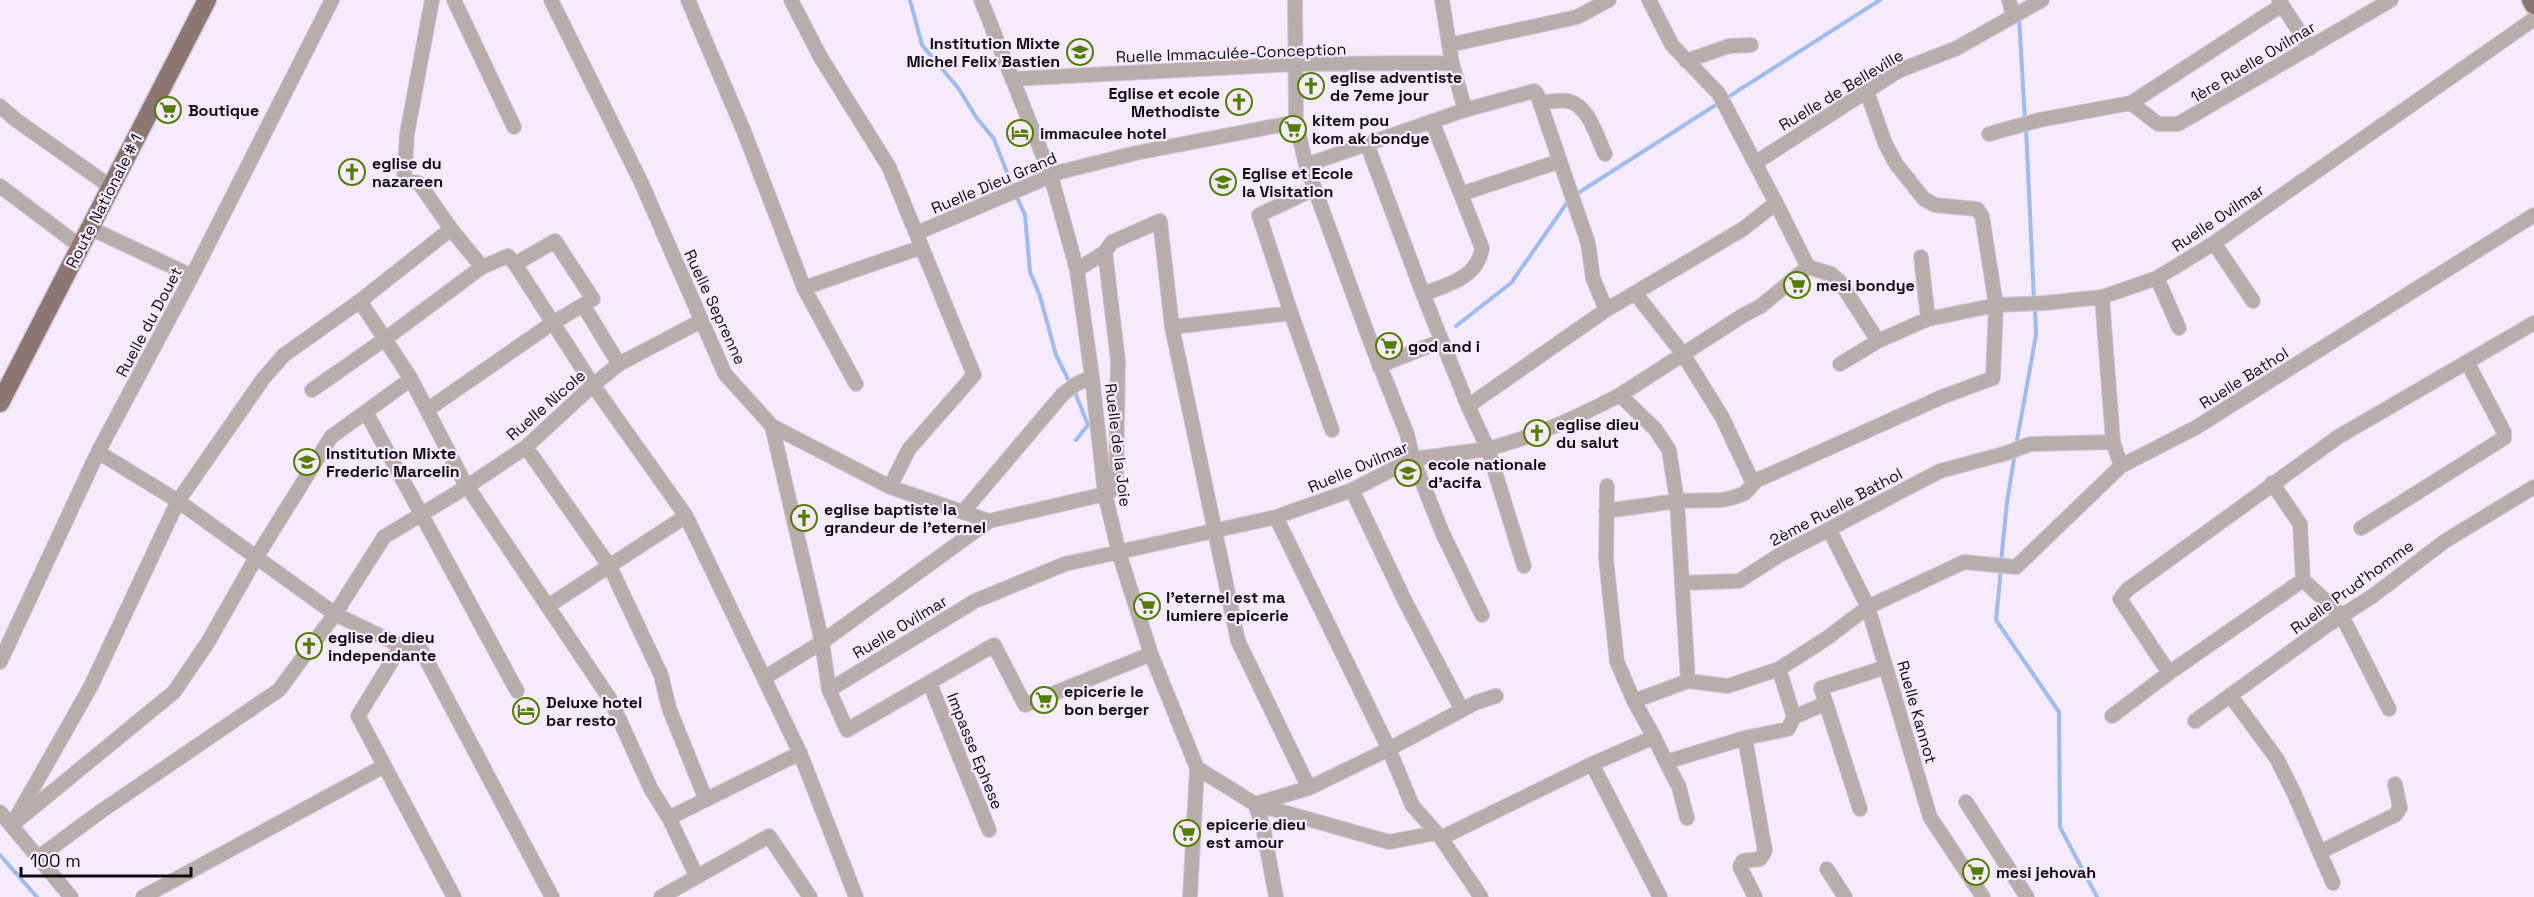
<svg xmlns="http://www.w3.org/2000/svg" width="2534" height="897" viewBox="0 0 2534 897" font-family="'Space Grotesk',sans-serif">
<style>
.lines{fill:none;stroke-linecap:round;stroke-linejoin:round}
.stream{stroke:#a0bbee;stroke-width:4}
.minor-casing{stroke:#d1c7d7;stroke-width:16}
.major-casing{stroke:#d1c7d7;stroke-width:21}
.minor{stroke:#b9adab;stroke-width:14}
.major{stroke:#8b7671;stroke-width:18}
.labels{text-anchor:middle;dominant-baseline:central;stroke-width:4.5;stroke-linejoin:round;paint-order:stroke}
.poi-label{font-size:16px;font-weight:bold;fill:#0f0a11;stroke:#f6ebfd;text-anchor:start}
.street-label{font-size:16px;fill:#0f0a11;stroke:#f6ebfd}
</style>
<rect width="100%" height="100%" fill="#f6ebfd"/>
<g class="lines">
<path class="stream" d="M910 0 922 45 959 89 976 117 994 139 1013 188
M2019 17 2025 121
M2026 128 2034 300
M1575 195 1880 0
M1017 197 1025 215 1030 272 1040 296 1056 355 1070 383
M1456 326 1511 283 1569 200
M1074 390 1088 425 1076 440
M2016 446 2036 335 2035 308
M2001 562 2007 502 2015 453
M2001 569 1996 620 2059 712 2060 827 2097 897
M0 855 37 897"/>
<defs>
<path id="minor" d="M454 0 514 127
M551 0 641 182 725 374 772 426 890 487 989 521 1105 494 1116 488 1118 361 1105 252
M688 0 745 134 804 288 856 384
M791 0 821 58 889 167 974 375 909 449 890 487
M981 0 1051 176 1077 270 1092 377 1105 494 1119 553 1151 654 1197 768 1190 897
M1295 0 1296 122 1306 165 1372 346 1407 434 1413 459 1442 532 1482 615
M1442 0 1452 63 1465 110
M1649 0 1672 45 1719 94 1776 203
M2009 0 2013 16
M2282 5 2310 48
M1449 45 1577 17 1609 0
M1686 61 1729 46 1751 45
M1012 79 1295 64 1452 63
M1540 102C1549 102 1559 100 1568 101 1589 105 1597 138 1605 154
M2131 103 2158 124H2178L2391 0
M0 106 16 120 111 187
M1989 134 2039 120 2131 103 2282 5 2279 0
M1367 144 1423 294 1468 406
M1755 163 1898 71 1957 48 2042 0
M1306 165 1465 110 1534 91 1537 94 1588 243 1593 278 1606 310
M0 186 81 247
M1461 194 1560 161
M90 228 192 276
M917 233 1060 172 1136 153 1296 122
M2214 243 2253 301
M1921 257 1928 319
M515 264 593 385 686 516 800 753 856 897
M1077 270 1105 252 1112 242 1160 221 1172 327 1238 641 1309 788
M2157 278 2179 328
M804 288 922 247
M1635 293 1683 354 1722 417 1753 483
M1423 294C1447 285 1478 278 1482 248L1432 121
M2102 297 2113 442 2121 466
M360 301 411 379 463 480 610 699 651 789 669 818 696 875
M583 305 619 364
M1291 313 1332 430
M1172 327 1291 313 1259 215 1314 189
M1840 364 1878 341
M1379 366 1441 341
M312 390 385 339 482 267
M1620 395 1742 316 1761 306 1808 267
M427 410 551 324 593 299 555 241 515 264 508 256 482 267 451 229 419 183 404 180 407 134 432 0
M366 412 517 691
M772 426 822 642 829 690 847 730 994 645 1025 705 1151 654
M526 447 610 567 661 675 669 708 706 800
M98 452 178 501 335 614 401 646 417 642 552 897
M2272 483 2300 524 2303 580
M1607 486 1606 559 1617 662 1634 701
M1352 490 1405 601 1462 710
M1606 511 1677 501 1722 500 1735 497 1745 493 1757 480 1780 470 1942 397 1993 378 1996 305 1982 216 1977 209 1935 205 1924 199 1896 164 1885 143 1867 92
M963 512 1063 394 1076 384 1092 377
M1276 517 1389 749 1477 702 1496 696
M2361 528 2504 438V432L2467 362
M1829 529 1868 607 1930 817 1983 897
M1524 566 1488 449C1539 435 1573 419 1620 395L1655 429 1669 450 1677 501 1688 681
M1682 583 1739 581 1778 556 1940 471 2007 453 2030 444 2113 442
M548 606 686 516
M401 646 358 716 454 897
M0 662 98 452 192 276 332 0
M1779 669 1794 717
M2169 673 2120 599 2127 590 2338 437 2534 323
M764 678 822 642 989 521
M930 684 989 830
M829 690 975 601 1065 564 1276 517 1352 490 1413 459 1488 449 1468 406 1606 310 1743 229 1776 203 1808 267 1831 274 1840 282 1878 341 1928 319 1996 305 2045 303 2102 297 2157 278 2214 243 2534 19
M2230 695 2277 759 2294 793 2333 883
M2112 716 2169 673 2303 580 2342 616 2389 709
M2195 721 2326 626 2374 595 2445 541 2534 487
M1654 737 1666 762 1745 738 1765 851 1760 859 1743 861 1740 867 1755 897
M1745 738 1788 729 1794 717 1824 704
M1666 762 1679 787 1687 818
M1592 764 1660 897
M1197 768 1255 804 1263 827 1276 897
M1966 802 2027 897
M1255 804 1309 788 1389 749 1412 805 1441 838 1481 897
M1255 804 1389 842 1436 833
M1860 809 1821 688 1886 667
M0 812 71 897
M669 818 800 753
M18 820 174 692 208 642 257 556 331 437 411 379
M12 825 91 686 178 501 263 379 284 355 360 301 451 229
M1441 838 1592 764 1654 737 1634 701 1688 681 1728 686 1779 669 1827 638 1868 607 1964 562 2016 567 2121 466 2195 428 2534 215
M2320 852 2395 815 2400 808 2395 784
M39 857 100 812 279 690 335 614 384 537 468 486 526 447 593 385 619 364 701 321
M1827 869 1845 897
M143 897 384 766
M661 897 769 836 810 897"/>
<path id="major" d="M2531 0 2534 5
M0 403 207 0"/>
</defs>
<use href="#minor" class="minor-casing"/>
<use href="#major" class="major-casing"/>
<use href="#minor" class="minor"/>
<use href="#major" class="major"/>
</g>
<defs>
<symbol id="school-ring" viewBox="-11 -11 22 22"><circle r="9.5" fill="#f6ebfd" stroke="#517e03" stroke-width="1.5"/><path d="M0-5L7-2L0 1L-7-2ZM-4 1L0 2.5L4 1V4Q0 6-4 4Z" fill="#517e03"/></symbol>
<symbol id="church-ring" viewBox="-11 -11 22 22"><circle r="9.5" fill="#f6ebfd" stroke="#517e03" stroke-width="1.5"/><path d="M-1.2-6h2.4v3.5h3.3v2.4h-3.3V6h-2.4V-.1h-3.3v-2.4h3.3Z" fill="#517e03"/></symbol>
<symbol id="supermarket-ring" viewBox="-11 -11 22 22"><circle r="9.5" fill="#f6ebfd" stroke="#517e03" stroke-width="1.5"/><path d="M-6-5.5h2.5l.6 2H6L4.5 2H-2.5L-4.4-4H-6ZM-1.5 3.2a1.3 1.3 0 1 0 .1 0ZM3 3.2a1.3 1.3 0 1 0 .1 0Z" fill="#517e03"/></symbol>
<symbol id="hotel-ring" viewBox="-11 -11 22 22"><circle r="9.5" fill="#f6ebfd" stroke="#517e03" stroke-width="1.5"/><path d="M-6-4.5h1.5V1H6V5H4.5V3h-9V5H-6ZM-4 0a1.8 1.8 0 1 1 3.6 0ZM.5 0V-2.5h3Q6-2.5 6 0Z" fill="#517e03"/></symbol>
</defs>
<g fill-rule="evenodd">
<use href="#school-ring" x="1065" y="37" width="30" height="30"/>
<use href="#church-ring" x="1296" y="71" width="30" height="30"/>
<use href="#church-ring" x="1224" y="87" width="30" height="30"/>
<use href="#supermarket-ring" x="153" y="95" width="30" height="30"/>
<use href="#supermarket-ring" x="1278" y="114" width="30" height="30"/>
<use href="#hotel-ring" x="1005" y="118" width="30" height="30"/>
<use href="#church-ring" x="337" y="157" width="30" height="30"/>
<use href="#school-ring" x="1208" y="167" width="30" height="30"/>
<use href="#supermarket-ring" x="1782" y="270" width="30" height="30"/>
<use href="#supermarket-ring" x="1374" y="331" width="30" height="30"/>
<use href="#church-ring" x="1522" y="418" width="30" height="30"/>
<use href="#school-ring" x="292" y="447" width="30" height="30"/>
<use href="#school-ring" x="1393" y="458" width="30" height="30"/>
<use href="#church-ring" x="789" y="503" width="30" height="30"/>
<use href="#supermarket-ring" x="1132" y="591" width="30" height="30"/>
<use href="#church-ring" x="294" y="631" width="30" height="30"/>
<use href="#supermarket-ring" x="1029" y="685" width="30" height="30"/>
<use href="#hotel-ring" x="511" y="696" width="30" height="30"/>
<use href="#supermarket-ring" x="1172" y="818" width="30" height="30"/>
<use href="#supermarket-ring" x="1961" y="857" width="30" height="30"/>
</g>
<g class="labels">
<g class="poi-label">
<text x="1060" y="43" text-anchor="end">Institution Mixte<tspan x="1060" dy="18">Michel Felix Bastien</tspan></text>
<text x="1330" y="77">eglise adventiste<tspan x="1330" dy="18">de 7eme jour</tspan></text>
<text x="1220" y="93" text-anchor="end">Eglise et ecole<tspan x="1220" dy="18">Methodiste</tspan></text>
<text x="188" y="110">Boutique</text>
<text x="1312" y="120">kitem pou<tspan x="1312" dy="18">kom ak bondye</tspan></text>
<text x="1040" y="133">immaculee hotel</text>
<text x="372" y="163">eglise du<tspan x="372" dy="18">nazareen</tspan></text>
<text x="1242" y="173">Eglise et Ecole<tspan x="1242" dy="18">la Visitation</tspan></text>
<text x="1816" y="285">mesi bondye</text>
<text x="1408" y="346">god and i</text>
<text x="1556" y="424">eglise dieu<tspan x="1556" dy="18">du salut</tspan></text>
<text x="326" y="453">Institution Mixte<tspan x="326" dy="18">Frederic Marcelin</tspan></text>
<text x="1428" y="464">ecole nationale<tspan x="1428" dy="18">d'acifa</tspan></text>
<text x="824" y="509">eglise baptiste la<tspan x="824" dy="18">grandeur de l'eternel</tspan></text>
<text x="1166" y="597">l'eternel est ma<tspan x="1166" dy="18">lumiere epicerie</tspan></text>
<text x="328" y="637">eglise de dieu<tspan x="328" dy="18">independante</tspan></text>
<text x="1064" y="691">epicerie le<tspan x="1064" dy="18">bon berger</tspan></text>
<text x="546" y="702">Deluxe hotel<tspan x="546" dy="18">bar resto</tspan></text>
<text x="1206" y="824">epicerie dieu<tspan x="1206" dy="18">est amour</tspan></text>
<text x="1996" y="872">mesi jehovah</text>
</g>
<g class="street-label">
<text transform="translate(1231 53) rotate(-2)">Ruelle Immaculée-Conception</text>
<text transform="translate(2253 62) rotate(-31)">1ère Ruelle Ovilmar</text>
<text transform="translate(1841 90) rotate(-31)">Ruelle de Belleville</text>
<text transform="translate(994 183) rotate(-23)">Ruelle Dieu Grand</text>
<text transform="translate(104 201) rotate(-63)">Route Nationale # 1</text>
<text transform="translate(2218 218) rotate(-34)">Ruelle Ovilmar</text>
<text transform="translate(715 307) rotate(65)">Ruelle Seprenne</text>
<text transform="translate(149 322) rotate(-62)">Ruelle du Douet</text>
<text transform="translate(2244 378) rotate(-32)">Ruelle Bathol</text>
<text transform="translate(546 405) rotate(-41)">Ruelle Nicole</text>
<text transform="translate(1118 445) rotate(83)">Ruelle de la Joie</text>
<text transform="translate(1358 467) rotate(-23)">Ruelle Ovilmar</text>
<text transform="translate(1836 507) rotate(-28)">2ème Ruelle Bathol</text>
<text transform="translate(2352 587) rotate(-36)">Ruelle Prud'homme</text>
<text transform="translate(900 627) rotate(-31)">Ruelle Ovilmar</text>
<text transform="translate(1917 712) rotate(74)">Ruelle Kannot</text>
<text transform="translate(975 751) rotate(68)">Impasse Ephese</text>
</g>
</g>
<path d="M21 867v9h170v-9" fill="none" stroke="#0f0a11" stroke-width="3"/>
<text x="30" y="867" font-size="18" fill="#0f0a11" stroke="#f6ebfd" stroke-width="4.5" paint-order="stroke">100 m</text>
</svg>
